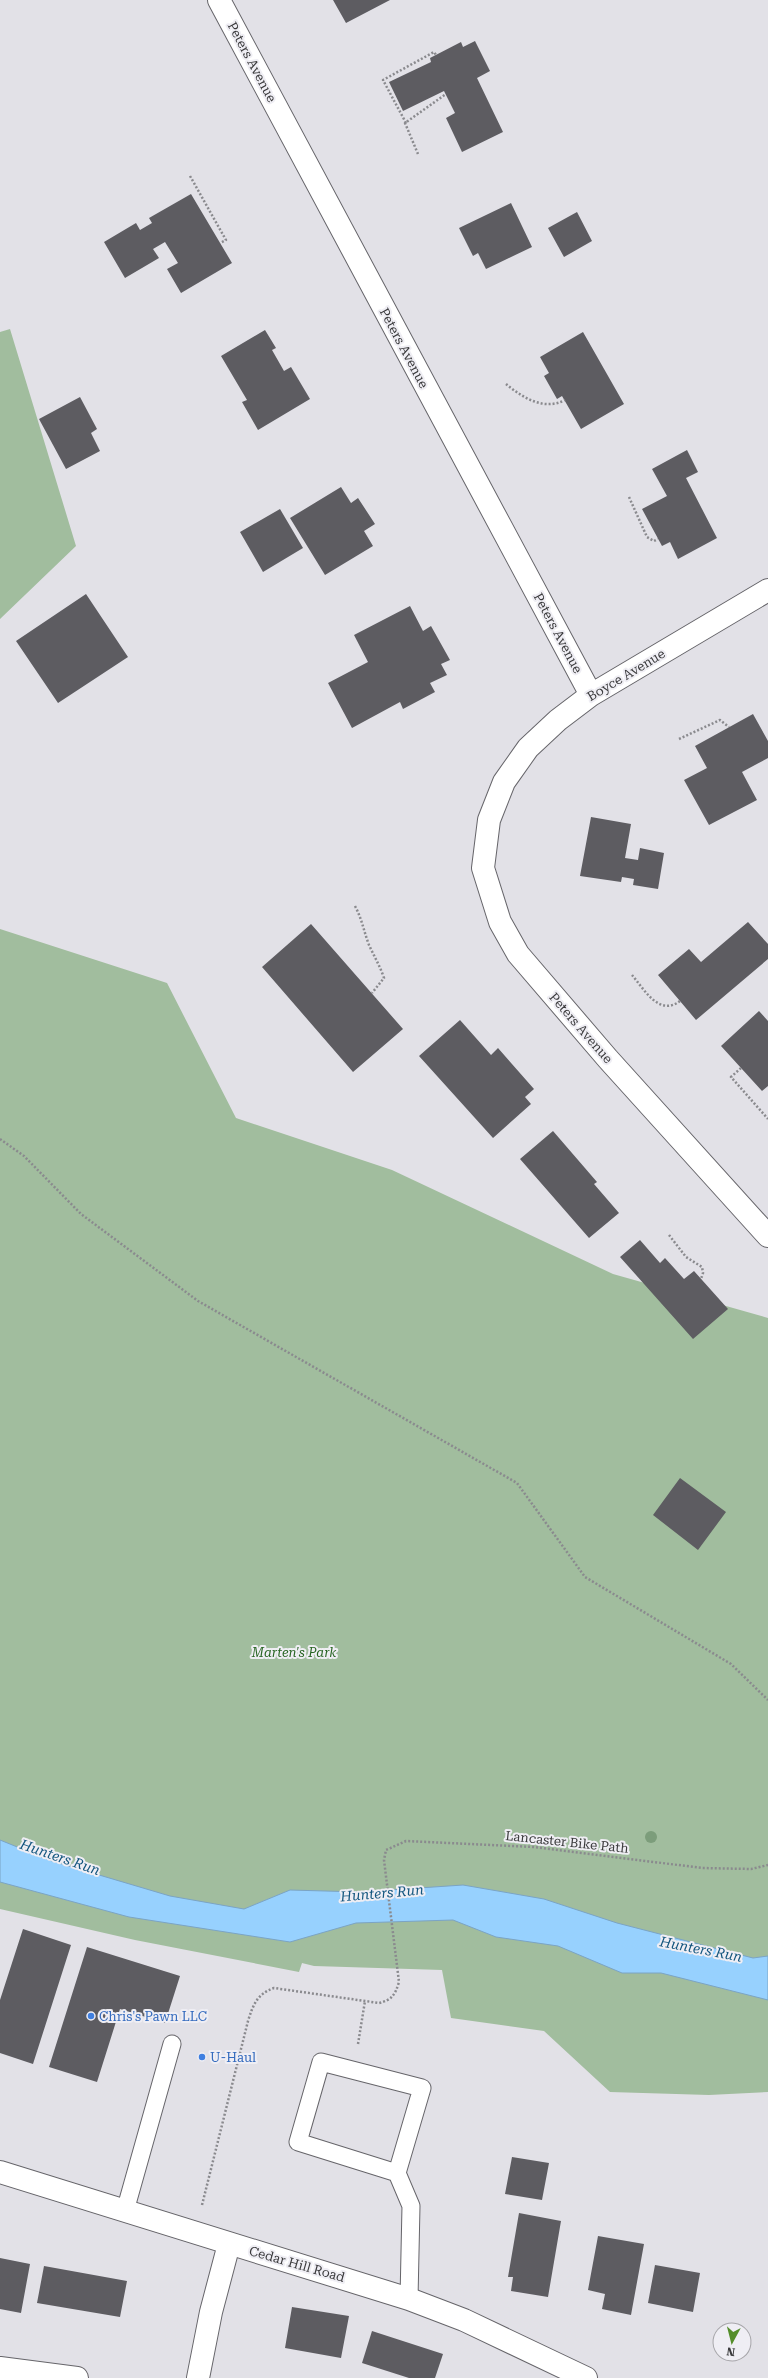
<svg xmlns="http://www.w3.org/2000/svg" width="768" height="2378" viewBox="0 0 768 2378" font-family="'Roboto Serif',serif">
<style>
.green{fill:#a1bd9e}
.water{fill:#97d1fe;stroke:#7ba4c4}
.building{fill:#5d5c61}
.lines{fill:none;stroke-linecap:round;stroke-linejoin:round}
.service-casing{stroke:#66656a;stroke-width:19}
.minor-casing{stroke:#66656a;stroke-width:24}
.tertiary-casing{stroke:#66656a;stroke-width:24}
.secondary-casing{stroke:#66656a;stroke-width:24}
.path{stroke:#8a8a8e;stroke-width:2.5;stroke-dasharray:2 2;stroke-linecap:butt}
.service{stroke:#fff;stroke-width:17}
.minor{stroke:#fff;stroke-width:22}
.tertiary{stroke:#fff;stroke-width:22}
.secondary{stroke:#fff;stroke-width:22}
.tree{fill:#7c9d7b}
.shop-dot{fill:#3f7fe0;stroke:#efeef4;stroke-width:1.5}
.labels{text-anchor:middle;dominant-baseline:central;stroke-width:4;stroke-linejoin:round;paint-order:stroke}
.street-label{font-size:13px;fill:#3a3a3c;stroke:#efeef4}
.park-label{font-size:13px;font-style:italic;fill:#286523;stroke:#efeef4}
.shop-label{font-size:13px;fill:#366cbe;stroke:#efeef4;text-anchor:start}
.water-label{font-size:14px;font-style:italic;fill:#12557e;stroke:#efeef4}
</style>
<rect width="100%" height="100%" fill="#e2e1e7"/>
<path class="green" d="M10 329 76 546 0 619V332Z
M0 929 167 983 236 1118 392 1170 613 1274 768 1318V2092L709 2095 610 2092 544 2031 451 2018 442 1970 314 1966 302 1963 299 1972 135 1940 0 1909Z"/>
<path class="water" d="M0 1840 52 1861 170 1896 244 1909 290 1890 360 1892 463 1885 544 1899 617 1923 753 1958 768 1956V2000L661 1973H622L558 1946 496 1937 453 1920 356 1923 290 1942 129 1917 0 1882Z"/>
<path class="building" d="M333 0H390L346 23Z
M475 41 490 71 477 78 503 132 462 152 446 118 455 113 444 91 403 111 389 82 431 62 430 58 461 42 463 47Z
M191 194 232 263 181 293 167 269 178 263 165 242 153 249 159 258 125 278 104 242 136 223 140 230 152 223 149 218Z
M511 203 532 247 486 269 478 253 473 256 459 228Z
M577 212 592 241 564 257 548 228Z
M265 330 276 348 272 350 284 371 291 367 310 399 258 430 242 402 247 400 221 356Z
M583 332 624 404 581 429 562 396 557 399 544 376 549 373 540 357Z
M80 397 97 429 91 433 100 451 66 469 39 419Z
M687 450 698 472 686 478 717 538 678 559 670 542 662 546 642 509 667 496 652 469Z
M341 487 351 503 358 498 375 524 364 531 373 546 325 575 290 518Z
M280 509 303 548 263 572 240 532Z
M86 594 128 657 58 703 16 641Z
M410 606 423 631 431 626 450 660 441 664 447 675 430 683 435 692 403 709 400 702 352 728 328 683 368 662 354 635Z
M753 714 768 741V758L742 772 757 800 709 825 684 780 707 768 695 746Z
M591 817 631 824 625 858 638 860 640 848 664 853 658 889 633 885 634 879 622 877 621 882 580 876Z
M748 922 768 944V959L696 1020 658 975 689 949 701 962Z
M311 924 403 1029 353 1072 262 967Z
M759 1011 768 1021V1086L762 1091 721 1046Z
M460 1020 491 1055 498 1048 534 1089 525 1097 531 1104 493 1138 419 1056Z
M553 1131 597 1182 594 1184 619 1213 589 1238 520 1159Z
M640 1240 660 1263 665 1258 684 1279 694 1271 728 1309 693 1339 620 1257Z
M680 1478 726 1512 698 1550 653 1515Z
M23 1929 71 1945 33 2064 0 2053V2000Z
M87 1947 180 1976 165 2023 120 2009 97 2082 49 2067Z
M512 2157 549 2163 542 2200 505 2194Z
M519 2213 561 2221 548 2297 511 2291 513 2277H508Z
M598 2236 644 2244 631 2315 602 2309 605 2294 588 2290Z
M0 2258 30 2264 21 2313 0 2309Z
M655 2265 700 2273 693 2312 648 2303Z
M44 2266 127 2281 120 2317 37 2303Z
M292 2307 349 2316 341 2358 285 2348Z
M372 2331 443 2354 435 2378H409L362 2363Z"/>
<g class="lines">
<defs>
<path id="service" d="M397 2173 422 2088 321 2062 298 2142 397 2173 411 2206 409 2299
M125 2211 172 2044"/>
<path id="minor" d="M219 0 591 695
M768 590 591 695 558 720 528 748 504 782 489 820 483 868 500 922 518 954 608 1059 768 1236"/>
<path id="tertiary" d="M0 2368 77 2378
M198 2378 211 2312 229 2244"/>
<path id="secondary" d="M0 2172 409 2299 464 2320 586 2378"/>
</defs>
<use href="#service" class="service-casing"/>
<use href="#minor" class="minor-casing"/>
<use href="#tertiary" class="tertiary-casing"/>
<use href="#secondary" class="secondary-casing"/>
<path class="path" d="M406 123 383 80 434 52 436 55
M418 154 405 123 446 94
M190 176 226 240 220 243
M506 384C523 398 544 411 565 400
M629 497 647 537 654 541 658 539
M679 739 720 720 729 727
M355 906C362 919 364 932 369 945 374 956 380 966 384 978L372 993
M632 975C644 989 659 1017 680 1001
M741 1068 731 1077 768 1119
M0 1139 24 1156 81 1214 198 1301 517 1483 585 1577 731 1664 768 1700
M669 1235 686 1257 702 1267 703 1273 701 1279
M358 2044 365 2001
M202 2205 248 2021C253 2005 257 1994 274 1988L379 2003C392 2000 395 1995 399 1982L384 1860 386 1850 406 1841 534 1847 702 1868 751 1869 768 1865"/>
<use href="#service" class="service"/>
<use href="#minor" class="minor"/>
<use href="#tertiary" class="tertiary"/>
<use href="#secondary" class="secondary"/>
</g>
<circle class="tree" cx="651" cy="1837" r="6"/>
<g class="shop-dot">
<circle cx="91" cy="2016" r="4"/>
<circle cx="202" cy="2057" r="4"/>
</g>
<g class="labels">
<g class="street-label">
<text transform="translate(252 62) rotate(62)">Peters Avenue</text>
<text transform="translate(404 348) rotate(62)">Peters Avenue</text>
<text transform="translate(558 633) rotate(62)">Peters Avenue</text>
<text transform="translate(626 675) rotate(-31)">Boyce Avenue</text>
<text transform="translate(581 1028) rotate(49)">Peters Avenue</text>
<text transform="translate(567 1842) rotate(6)">Lancaster Bike Path</text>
<text transform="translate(297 2264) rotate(16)">Cedar Hill Road</text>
</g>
<g class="park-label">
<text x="294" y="1652">Marten's Park</text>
</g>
<g class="shop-label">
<text x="99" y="2016">Chris's Pawn LLC</text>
<text x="210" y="2057">U-Haul</text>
</g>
<g class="water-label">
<text transform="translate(60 1857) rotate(19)">Hunters Run</text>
<text transform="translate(382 1893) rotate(-5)">Hunters Run</text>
<text transform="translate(701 1949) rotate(11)">Hunters Run</text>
</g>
</g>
<g transform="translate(732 2342) rotate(187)"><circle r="19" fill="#efeef4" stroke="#a7a6aa"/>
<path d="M0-3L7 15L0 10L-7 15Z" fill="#548d2a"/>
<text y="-6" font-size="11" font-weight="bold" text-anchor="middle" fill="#3a3a3c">N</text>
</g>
</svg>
